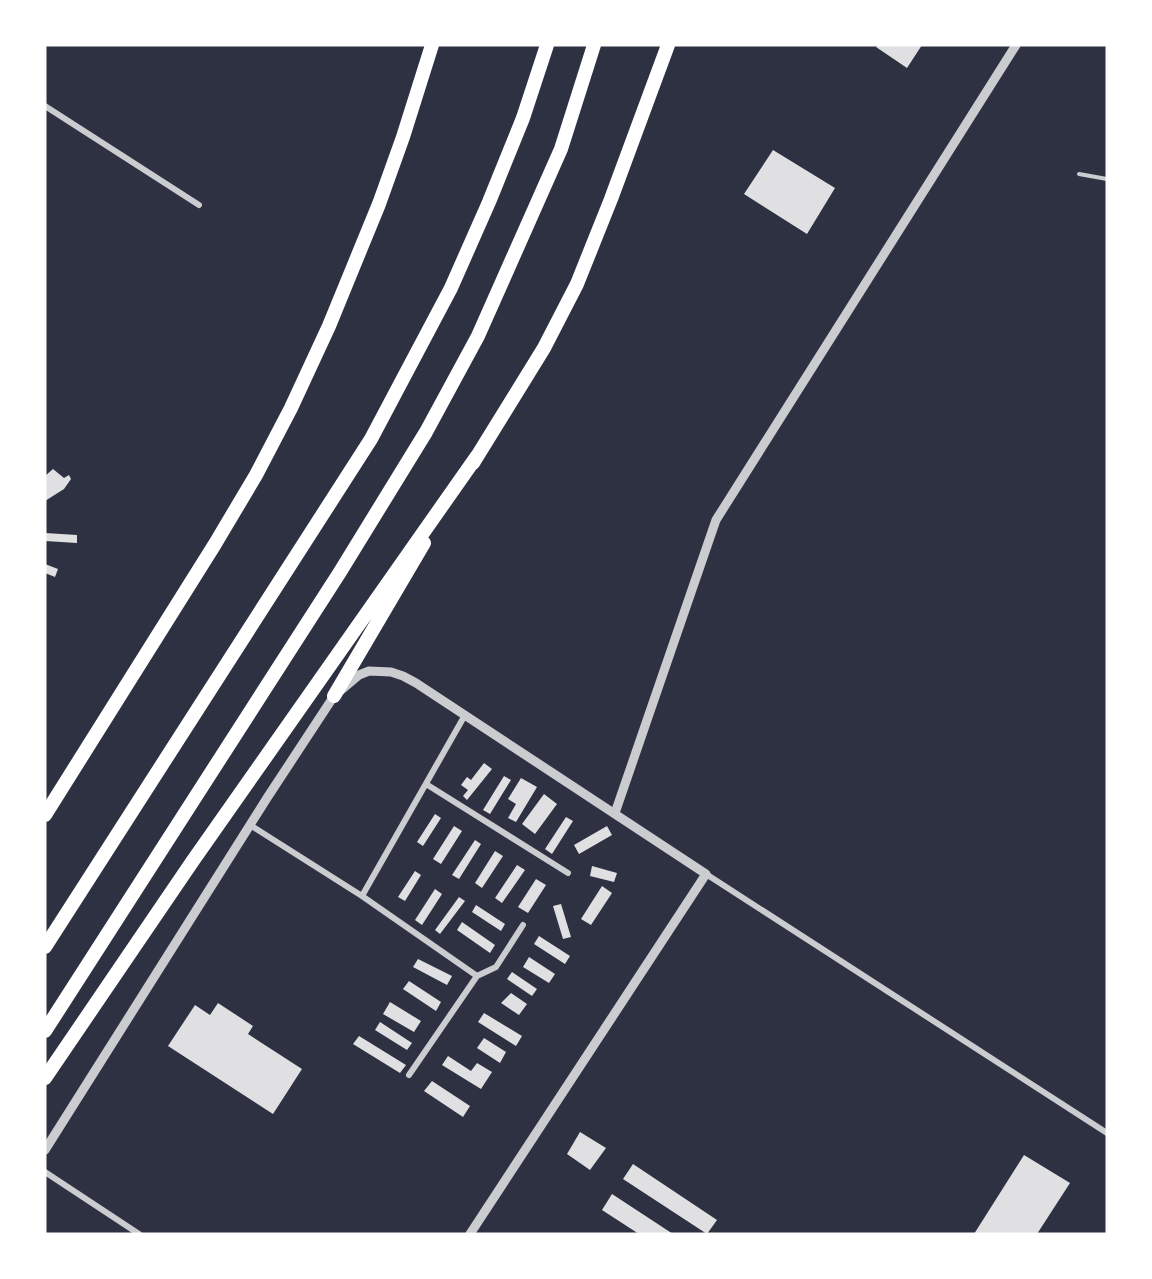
<svg xmlns="http://www.w3.org/2000/svg" width="1152" height="1279" viewBox="0 0 1152 1279" font-family="Raleway,sans-serif">
<style>
.building{fill:#e0e0e3}
.lines{fill:none;stroke-linecap:round;stroke-linejoin:round}
.service{stroke:#caccd0;stroke-width:4}
.minor{stroke:#caccd0;stroke-width:6}
.tertiary{stroke:#caccd0;stroke-width:9}
.motorway{stroke:#fff;stroke-width:14}
</style>
<rect width="100%" height="100%" fill="#2d3142"/>
<path class="building" d="M878 45H922L907 68 876 47Z
M773 150 835 188 807 234 744 194Z
M53 469 64 478 69 475 71 479 64 489 45 501V476Z
M45 533 77 535V543L45 541Z
M45 564 58 569 55 577 45 573Z
M484 763 492 769 467 800 463 796 468 790 461 785 467 777 471 780Z
M504 776 511 780 490 814 483 810Z
M521 778 537 787 516 822 508 818 516 804 508 799Z
M544 794 557 804 535 834 522 824Z
M435 814 441 818 423 846 417 842Z
M566 817 573 821 552 854 545 849Z
M454 826 462 831 441 864 433 859Z
M607 826 612 835 579 854 574 845Z
M475 840 481 844 459 879 452 875Z
M495 851 503 856 482 888 475 883Z
M517 865 525 870 502 903 495 898Z
M592 866 617 873 614 882 590 876Z
M415 871 421 875 405 901 398 897Z
M536 879 546 885 528 913 518 907Z
M602 886 612 893 591 925 581 919Z
M435 889 442 894 422 925 415 920Z
M459 897 465 901 440 934 435 930Z
M561 904 571 937 563 939 553 906Z
M476 905 505 924 501 931 472 912Z
M462 922 495 945 490 953 457 930Z
M539 936 570 956 565 964 534 944Z
M529 957 555 974 549 983 523 967Z
M418 959 452 976 447 985 413 967Z
M512 972 537 989 532 996 507 979Z
M409 981 441 1002 436 1011 403 989Z
M511 993 527 1004 519 1015 501 1003Z
M390 1002 421 1021 414 1032 383 1014Z
M218 1003 253 1026 248 1034 302 1069 273 1114 168 1046 195 1005 210 1015Z
M484 1013 522 1036 516 1046 478 1022Z
M380 1022 412 1043 407 1050 375 1030Z
M359 1036 406 1065 400 1073 353 1044Z
M484 1038 506 1052 500 1063 477 1048Z
M448 1056 471 1071 477 1063 492 1072 481 1089 442 1065Z
M432 1081 470 1106 463 1117 424 1091Z
M580 1132 606 1148 590 1170 567 1154Z
M1024 1155 1070 1183 1037 1234H974Z
M633 1164 717 1220 707 1234 623 1179Z
M612 1194 673 1234H639L602 1210Z"/>
<g class="lines">
<path class="service" d="M1079 174 1107 179"/>
<path class="minor" d="M45 106 199 205
M426 784 568 873
M250 825 362 896 477 976
M706 874 1107 1133
M362 896 465 715
M409 1075 477 976 496 967 523 925
M45 1172 139 1234"/>
<path class="tertiary" d="M615 813 716 520 1016 45
M45 1150 267 798 334 696 359 675 369 671 391 672 403 676 416 683 706 874 470 1234"/>
<path class="motorway" d="M473 463 544 348 577 284 611 199 668 45
M334 696 424 543
M45 815 215 544 256 475 291 408 329 326 379 204 403 137 432 45
M45 947 371 439 451 288 489 202 523 118 547 45
M45 1031 340 572 426 432 478 336 561 149 594 45
M45 1078 192 862 477 456"/>
</g>
<rect width="1152" height="1279" fill="none" stroke="#ffffff" stroke-width="93"/>
</svg>
